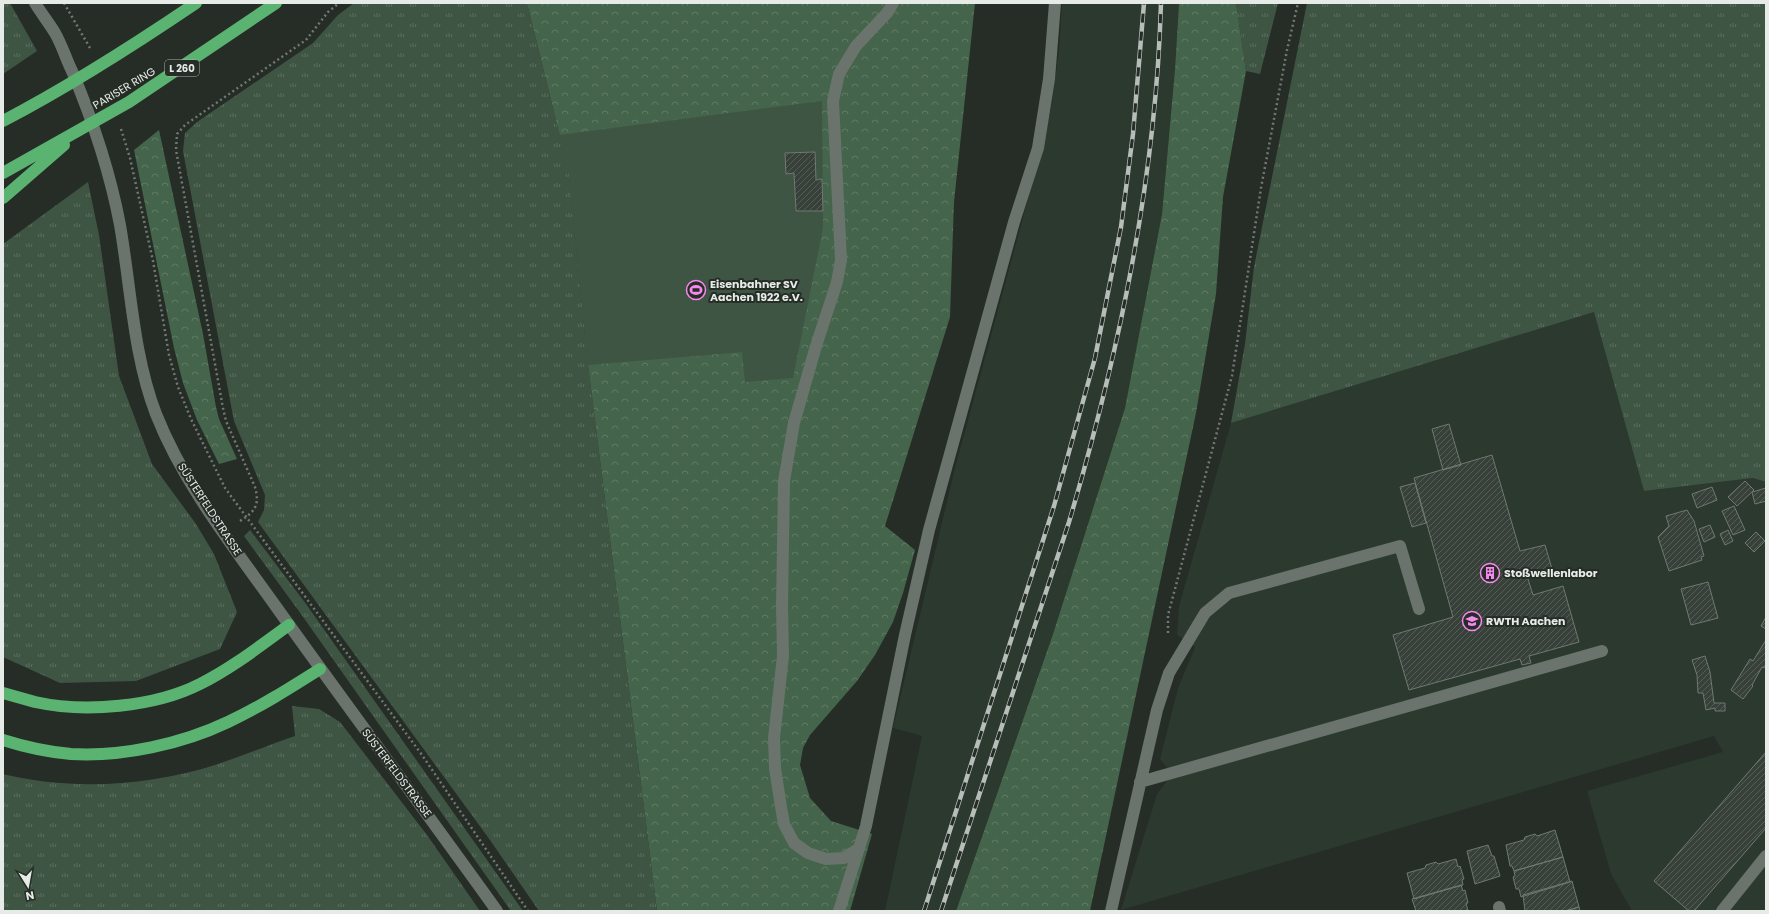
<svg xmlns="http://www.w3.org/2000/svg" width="1769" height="914" viewBox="0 0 1769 914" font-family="Poppins,sans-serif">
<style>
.built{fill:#2b392e}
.grass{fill:url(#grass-tufts)}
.forest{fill:url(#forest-crowns)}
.pitch{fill:#3f5543}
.building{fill:url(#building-hatch);stroke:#6f7971}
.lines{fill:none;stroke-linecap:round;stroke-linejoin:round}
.path{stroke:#727873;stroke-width:2.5;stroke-dasharray:2 3;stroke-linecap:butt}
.minor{stroke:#6a746c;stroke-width:12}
.highway{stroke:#5bb371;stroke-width:12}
.rail-casing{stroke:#b7bdb8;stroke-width:4.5}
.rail{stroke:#252d26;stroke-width:3;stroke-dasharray:9;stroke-linecap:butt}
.labels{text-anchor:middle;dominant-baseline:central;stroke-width:4;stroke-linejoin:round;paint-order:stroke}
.shield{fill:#252d26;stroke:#acb2ad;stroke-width:1}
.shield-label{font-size:10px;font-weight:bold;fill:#e6ebe7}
.street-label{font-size:11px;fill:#e6ebe7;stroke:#252d26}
.poi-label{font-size:11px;font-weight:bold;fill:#e6ebe7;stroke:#252d26;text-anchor:start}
</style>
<defs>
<pattern id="grass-tufts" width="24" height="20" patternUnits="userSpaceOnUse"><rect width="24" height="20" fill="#3f5543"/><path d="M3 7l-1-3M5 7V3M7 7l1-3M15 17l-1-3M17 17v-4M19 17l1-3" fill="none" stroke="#5b6e5e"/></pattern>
<pattern id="forest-crowns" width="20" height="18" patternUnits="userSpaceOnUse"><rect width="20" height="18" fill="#44644b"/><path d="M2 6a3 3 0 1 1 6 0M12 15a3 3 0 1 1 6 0" fill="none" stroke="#5f7a65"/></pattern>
<pattern id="building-hatch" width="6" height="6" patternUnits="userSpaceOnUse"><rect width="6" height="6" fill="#384139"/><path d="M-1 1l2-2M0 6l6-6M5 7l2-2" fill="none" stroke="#555d56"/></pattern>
</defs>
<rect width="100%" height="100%" fill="#252d26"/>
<path class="built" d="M1062 3H1179L1175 69 1162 214 1125 408 1053 634 956 911H885L922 736 893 728 955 468 1039 159 1051 108 1059 51Z
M1594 312 1644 491 1753 478 1766 482V911H1632L1611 874 1587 791 1723 752 1714 736 1121 910 1157 794 1172 774 1160 759 1178 688 1195 647 1177 635 1179 606 1231 423Z"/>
<path class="grass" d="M3 3H10L37 51 3 74Z
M354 3H527L569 173 588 365 657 911H539L490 840 258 522 264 510 265 495 234 421 183 151 185 133 197 122 313 43 338 15Z
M1236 3H1278L1260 74 1246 71Z
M1307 3H1766V482L1753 478 1644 491 1594 312 1231 423 1245 344 1254 267Z
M88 182 99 235 119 376 152 464 196 524 214 554 237 612 220 649 136 681 60 683 3 657V244Z
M250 530 306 604 523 911H511L301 614 244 536Z
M292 706 319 709 340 722 427 835 480 911H3V774C72 791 148 786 215 765 242 756 269 745 295 736Z"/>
<path class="forest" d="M527 3H975L954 202 950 317 885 526 915 550 903 593 893 622 875 655 857 681 810 735 803 748 800 765 810 798 831 821 872 834 850 911H657L588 365 569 173Z
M1179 3H1236L1246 71 1223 197 1216 294 1196 413 1090 911H956L1053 634 1125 408 1162 214 1175 69Z
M159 130 203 334 216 407 219 419 237 459 219 464 197 420 183 383 174 348 134 150Z"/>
<path class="pitch" d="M822 101 823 228 793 378 745 382 742 352 588 365 569 173 559 135Z"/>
<path class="building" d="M815 152 816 180 822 179 823 211H796L794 173 786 174 785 153Z
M1449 424 1461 465 1443 470 1432 429Z
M1492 455 1520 551 1545 545 1552 569 1527 576 1533 595 1563 586 1579 642 1529 656 1531 663 1522 665 1520 659 1409 690 1393 635 1453 617 1414 478Z
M1745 481 1754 490 1737 506 1728 497Z
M1415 483 1426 523 1412 527 1400 487Z
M1712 487 1717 500 1697 508 1692 494Z
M1766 488V501L1755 504 1752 492Z
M1734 506 1745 530 1733 535 1722 511Z
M1687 510 1694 521 1704 556 1701 557 1702 560 1669 571 1658 537 1669 526 1666 516Z
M1710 525 1715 537 1704 542 1699 529Z
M1728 530 1733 541 1725 545 1720 534Z
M1756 532 1765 541 1754 552 1745 543Z
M1708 582 1718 618 1691 625 1681 589Z
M1766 617V629L1761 626Z
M1766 640V665L1764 668 1762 667 1752 685 1753 686 1743 699 1731 690 1750 659 1753 661Z
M1705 656 1710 672 1714 703H1725V711H1715V708L1706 710 1703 693H1698L1697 675 1692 660Z
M1766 752V828L1694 911H1689L1654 881Z
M1555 830 1563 857 1514 871 1512 866H1510L1506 845 1524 840 1525 837 1535 834 1537 836Z
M1488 845 1492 856H1494L1500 876 1475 884 1467 851Z
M1563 857 1570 882 1521 897 1519 889H1516L1513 877 1515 876 1514 871Z
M1456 859 1458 867 1460 866 1464 879 1462 880 1463 885 1414 899 1407 873 1425 868 1426 865 1436 862 1438 864Z
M1572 881 1579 907 1565 911H1525L1523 895Z
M1461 885 1463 891 1465 890 1468 903H1466L1468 911H1416L1412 899Z
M1579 907 1580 911H1565Z"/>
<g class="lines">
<path class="path" d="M64 3 90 48
M121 129 130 158 153 261 169 355 178 387 191 419 225 488 422 755 528 911
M240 521C255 512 260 505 255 487L226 421 223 408 176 150 177 134 185 125 306 40 328 12 339 3
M1168 633V615L1232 376 1261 188 1287 50 1298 3"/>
<path class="minor" d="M35 3C41 13 49 23 55 33 62 45 66 59 72 71 93 121 110 172 120 225 131 288 133 354 156 414 184 485 233 546 277 608 349 709 424 809 497 911
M1140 782 1602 651
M858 849 844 858 826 859 808 853 794 843 784 824 781 807 775 768 774 738 783 656 782 606 784 481 794 423 816 346 837 282 841 260 833 101 839 74 856 46 887 13 893 3
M1499 907 1500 911
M839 911 866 826 905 635 929 530 1014 222 1038 148 1049 79 1055 3
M1111 911 1157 710 1169 673 1205 613 1229 593 1400 546 1419 609
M1722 911 1766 856"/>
<path class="highway" d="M3 121C70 86 134 45 196 3
M3 173 129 102 276 3
M3 198 64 145
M3 693C14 696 24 699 35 702 85 713 155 707 200 684 232 668 260 646 289 625
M3 740C25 747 48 752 71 754 122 757 182 744 228 722 260 707 290 688 320 669"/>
<defs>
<path id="rail" d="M924 911 1054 506 1095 358 1121 227 1133 134 1144 3
M941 911 1069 522C1119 353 1156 179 1161 3"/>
</defs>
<use href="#rail" class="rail-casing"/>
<use href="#rail" class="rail"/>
</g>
<defs>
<symbol id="stadium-ring" viewBox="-11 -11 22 22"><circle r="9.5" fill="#252d26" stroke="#f688ed" stroke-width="1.5"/><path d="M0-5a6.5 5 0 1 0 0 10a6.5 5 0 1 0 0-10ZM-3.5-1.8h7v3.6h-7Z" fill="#f688ed"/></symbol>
<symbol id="building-ring" viewBox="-11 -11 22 22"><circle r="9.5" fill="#252d26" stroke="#f688ed" stroke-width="1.5"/><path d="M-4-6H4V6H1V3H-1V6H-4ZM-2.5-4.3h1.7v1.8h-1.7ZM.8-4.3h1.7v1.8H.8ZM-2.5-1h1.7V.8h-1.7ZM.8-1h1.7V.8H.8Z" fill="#f688ed"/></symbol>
<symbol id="university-ring" viewBox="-11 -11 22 22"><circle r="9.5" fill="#252d26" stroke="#f688ed" stroke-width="1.5"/><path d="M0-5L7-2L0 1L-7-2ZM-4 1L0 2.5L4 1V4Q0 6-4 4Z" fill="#f688ed"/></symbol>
</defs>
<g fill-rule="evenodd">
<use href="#stadium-ring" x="685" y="279" width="22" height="22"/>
<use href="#building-ring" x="1479" y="562" width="22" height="22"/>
<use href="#university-ring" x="1461" y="610" width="22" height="22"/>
</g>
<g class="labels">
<rect class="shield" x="165" y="60" width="34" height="16" rx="3"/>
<g class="shield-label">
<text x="182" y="68">L 260</text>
</g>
<g class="street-label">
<text transform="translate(124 88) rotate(-31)">PARISER RING</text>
<text transform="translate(210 509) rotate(57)">SÜSTERFELDSTRASSE</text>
<text transform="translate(397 773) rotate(53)">SÜSTERFELDSTRASSE</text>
</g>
<g class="poi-label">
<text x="710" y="284">Eisenbahner SV<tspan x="710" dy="13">Aachen 1922 e.V.</tspan></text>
<text x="1504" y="573">Stoßwellenlabor</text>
<text x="1486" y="621">RWTH Aachen</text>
</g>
</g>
<rect width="1769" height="914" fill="none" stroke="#e6ebe7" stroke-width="8"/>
<g transform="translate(28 886) rotate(169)" stroke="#252d26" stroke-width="3" paint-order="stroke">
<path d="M0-3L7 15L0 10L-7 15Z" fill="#e6ebe7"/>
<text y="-6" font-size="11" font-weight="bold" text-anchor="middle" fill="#e6ebe7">N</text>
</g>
</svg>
